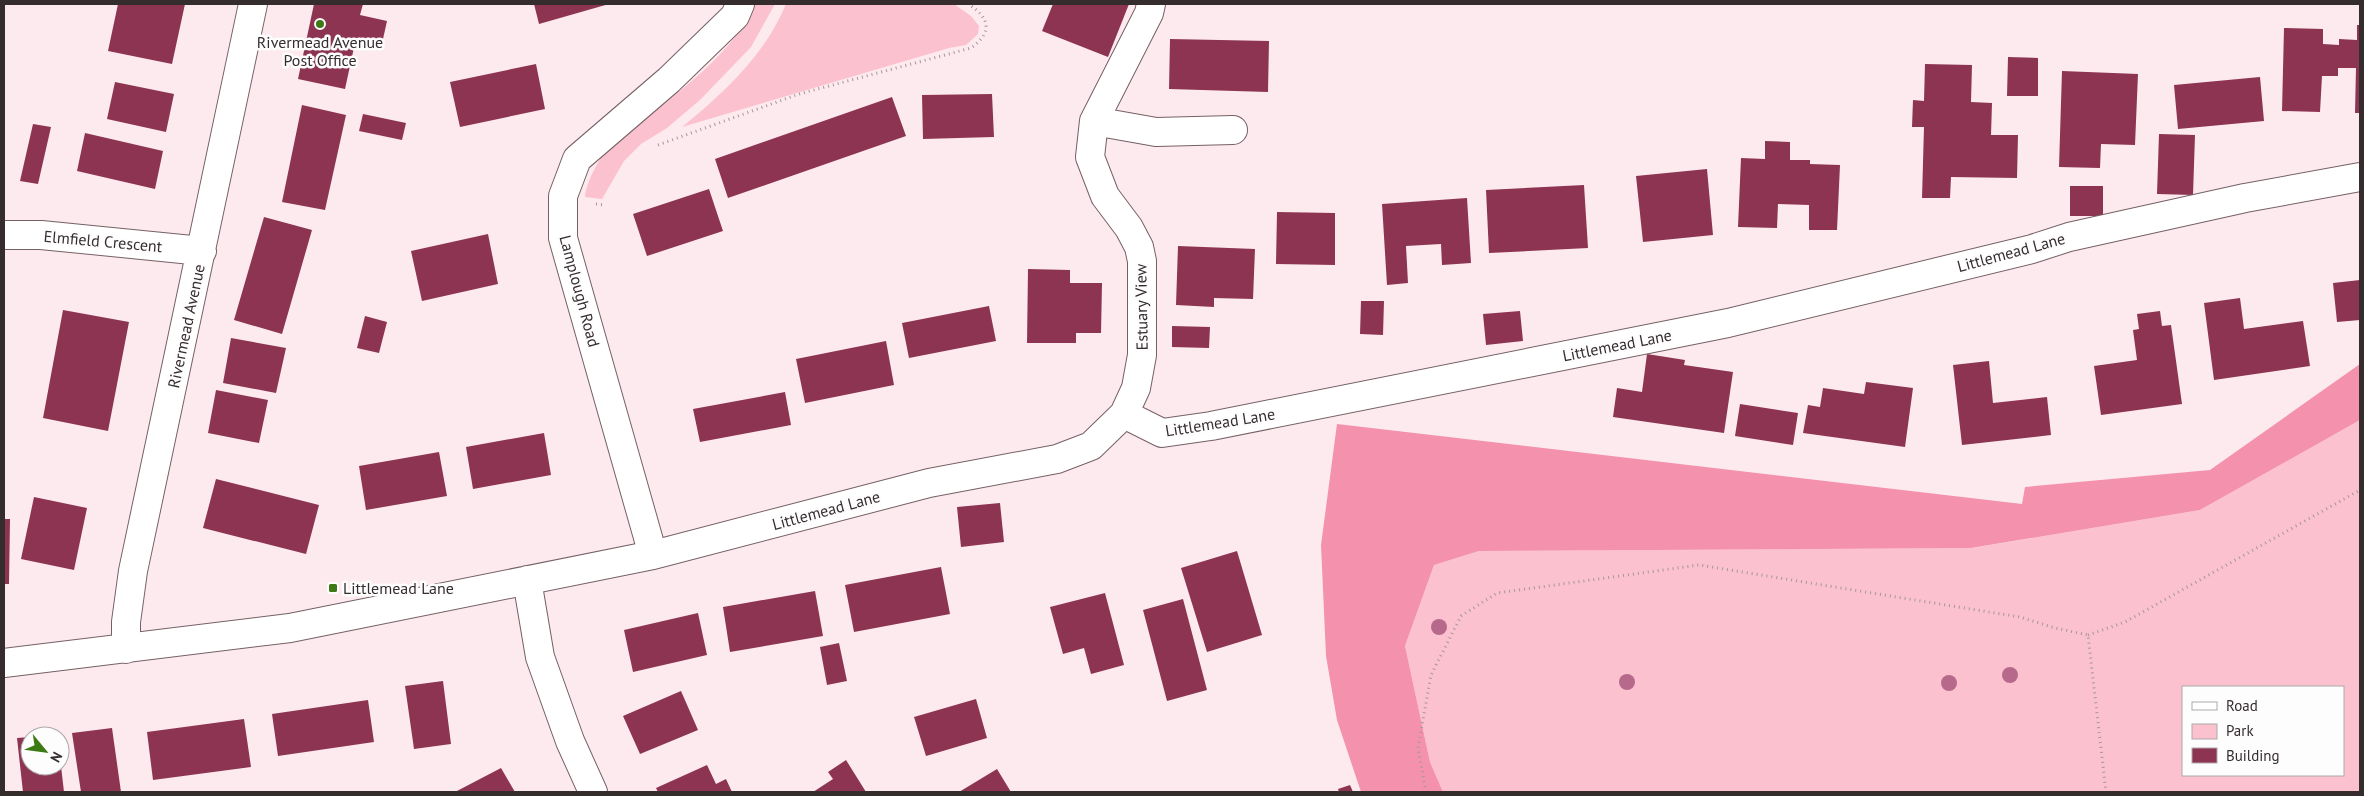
<svg xmlns="http://www.w3.org/2000/svg" width="2364" height="796" viewBox="0 0 2364 796" font-family="'PT Sans',sans-serif">
<style>
.green{fill:#fcc1cf;fill-rule:evenodd}
.forest{fill:#f491ac}
.building{fill:#8d3452}
.lines{fill:none;stroke-linecap:round;stroke-linejoin:round}
.minor-casing{stroke:#756165;stroke-width:30}
.path{stroke:#a5979a;stroke-width:3;stroke-dasharray:1 4;stroke-linecap:butt}
.minor{stroke:#fff;stroke-width:28}
.tree{fill:#b7698c}
.poi-dot{fill:#3d7a16;stroke:#fdfdfd;stroke-width:2}
.labels{text-anchor:middle;dominant-baseline:central;stroke-width:5;stroke-linejoin:round;paint-order:stroke}
.poi-label{font-size:16px;fill:#352c2e;stroke:#fdfdfd}
.street-label{font-size:16px;fill:#352c2e;stroke:#fdfdfd}
</style>
<rect width="100%" height="100%" fill="#fdeaee"/>
<path class="green" d="M755 4H775L751 47 700 100 667 128 641 144 624 161 602 199 585 197C587 179 601 155 613 143 624 132 638 124 650 115 685 88 739 45 755 4Z
M786 4H954L971 16 979 26 978 34 966 45 949 48 682 127C724 93 765 55 786 4Z
M2360 420V792H1443L1430 762 1405 646 1434 565 1479 551 1972 548 2200 510ZM2183 687H2343V775H2183Z"/>
<path class="forest" d="M2360 364V420L2200 510 1971 548 1479 551 1434 565 1405 646 1430 762 1443 792H1361L1337 720 1326 656 1321 545 1337 424 2022 504 2025 487 2210 470Z"/>
<path class="building" d="M118 4H185L172 64 108 51Z
M314 4H363L360 15 387 21 381 48 355 43 345 89 298 79Z
M534 4H609L539 24Z
M1053 4H1129L1108 57 1042 31Z
M2357 25H2360V113H2355L2356 68H2338V76H2322L2320 112 2282 111 2284 28 2323 29V44L2339 45V39L2357 40Z
M1170 39 1269 41 1268 92 1169 89Z
M2008 57 2038 58V96H2007Z
M536 64 545 109 460 127 450 82Z
M1925 64 1972 65 1971 102 1992 103 1991 135H2018L2017 178 1951 177 1950 198H1922L1924 127H1912L1913 100 1924 101Z
M2062 71 2138 74 2135 145 2101 144 2100 168 2059 167Z
M2260 77 2264 121 2178 129 2174 85Z
M115 82 174 94 166 132 107 119Z
M992 94 994 137 923 139 922 95Z
M892 97 906 136 728 198 715 159Z
M302 105 346 115 325 210 282 202Z
M363 114 406 123 402 140 359 131Z
M33 124 51 127 38 184 20 181Z
M85 133 163 151 155 189 77 171Z
M2159 134 2195 135 2193 195 2157 194Z
M1765 141 1790 142V160H1810V164L1840 165 1837 230H1809V205L1778 204 1777 228 1738 227 1741 158 1765 159Z
M1707 169 1713 235 1643 242 1636 176Z
M1584 185 1588 248 1489 253 1486 190Z
M2070 186H2103V216H2070Z
M709 189 723 231 647 256 633 214Z
M1467 198 1471 263 1442 265 1441 244 1406 246 1408 283 1387 285 1382 204Z
M1277 212 1335 213V265L1276 264Z
M264 217 312 230 282 334 234 320Z
M488 234 498 284 422 301 411 251Z
M1178 246 1255 249 1253 299 1214 298V307L1176 305Z
M1028 269 1070 270V283H1102L1101 333H1076V343H1027Z
M2360 280V320L2337 322 2333 283Z
M2240 298 2244 329 2303 321 2310 366 2214 380 2204 303Z
M1361 301H1384L1383 335 1360 334Z
M989 306 996 341 909 358 902 323Z
M63 310 129 322 108 431 43 418Z
M1520 311 1523 341 1486 345 1483 314Z
M2160 311 2162 326 2171 325 2182 404 2101 415 2094 366 2137 360 2133 330 2139 329 2137 314Z
M365 316 387 322 379 353 357 348Z
M1172 326 1210 327 1209 348 1172 347Z
M231 338 286 348 276 393 223 383Z
M886 341 894 385 805 403 796 359Z
M1647 354 1685 360 1684 365 1733 372 1724 433 1613 417 1617 388 1642 392Z
M1989 361 1993 403 2047 397 2051 435 1962 445 1953 365Z
M1866 382 1913 388 1905 447 1803 433 1808 405 1820 407 1823 388 1864 394Z
M216 390 268 400 259 443 208 433Z
M785 392 791 425 700 442 693 409Z
M1740 404 1798 413 1793 445 1735 436Z
M544 433 551 475 473 489 466 447Z
M439 452 447 496 366 510 359 466Z
M216 479 319 505 306 554 203 528Z
M34 497 87 508 74 570 21 559Z
M1000 503 1004 542 961 547 957 507Z
M4 519H10L9 584H4Z
M1237 551 1262 635 1207 652 1181 568Z
M941 567 950 614 854 632 845 585Z
M815 591 823 636 730 652 723 607Z
M1105 593 1124 665 1091 674 1084 648 1063 654 1050 607Z
M1183 599 1207 690 1167 701 1143 610Z
M698 613 707 655 633 672 624 630Z
M839 643 847 681 827 685 820 647Z
M443 681 451 744 414 749 405 686Z
M681 691 698 730 640 754 623 716Z
M976 699 987 738 926 756 914 717Z
M368 700 374 742 278 756 272 714Z
M244 719 251 767 153 780 147 732Z
M112 728 121 792H81L72 733Z
M30 737V766H61L64 792H23L17 738Z
M846 760 866 792H813L833 779 828 772Z
M707 765 716 784 726 779 732 792H658L656 788Z
M501 768 515 792H455Z
M997 769 1011 792H959Z
M1350 785 1353 792H1339L1338 789Z"/>
<g class="lines">
<defs>
<path id="minor" d="M1094 121 1156 132 1233 130
M4 235H41L202 251
M1124 414 1162 433 1211 426 1728 323 2032 249 2069 237 2245 198 2360 177
M653 555 563 238V196L577 159 669 80 735 16 740 4
M527 580 540 657 570 741 593 792
M126 649V622L133 571 253 4
M4 663 290 628 653 555 929 483 1057 459 1091 446 1124 414 1136 388 1142 355V261L1139 247 1129 228 1105 196 1090 157 1094 121 1149 13 1151 4"/>
</defs>
<use href="#minor" class="minor-casing"/>
<path class="path" d="M658 145 799 94 971 48C992 33 991 18 968 4
M596 204 605 205
M2088 635 2125 622 2360 490
M1426 792 1418 748 1431 675 1461 616 1497 593 1699 565 2020 617 2055 628 2088 635 2106 792"/>
<use href="#minor" class="minor"/>
</g>
<g class="tree">
<circle cx="1439" cy="627" r="8"/>
<circle cx="2010" cy="675" r="8"/>
<circle cx="1627" cy="682" r="8"/>
<circle cx="1949" cy="683" r="8"/>
</g>
<g class="poi-dot">
<circle cx="320" cy="24" r="5"/>
<rect x="328" y="583" width="10" height="10" rx="2.5"/>
</g>
<g class="labels">
<g class="poi-label">
<text x="320" y="42">Rivermead Avenue<tspan x="320" dy="18">Post Office</tspan></text>
<text x="343" y="588" text-anchor="start">Littlemead Lane</text>
</g>
<g class="street-label">
<text transform="translate(103 241) rotate(5)">Elmfield Crescent</text>
<text transform="translate(2011 252) rotate(-15)">Littlemead Lane</text>
<text transform="translate(580 291) rotate(75)">Lamplough Road</text>
<text transform="translate(1141 307) rotate(-91)">Estuary View</text>
<text transform="translate(186 326) rotate(-78)">Rivermead Avenue</text>
<text transform="translate(1617 345) rotate(-11)">Littlemead Lane</text>
<text transform="translate(1220 422) rotate(-9)">Littlemead Lane</text>
<text transform="translate(826 510) rotate(-15)">Littlemead Lane</text>
</g>
</g>
<rect width="2364" height="796" fill="none" stroke="#352c2e" stroke-width="10"/>
<rect x="2182" y="686" width="162" height="90" fill="#fdfdfd" stroke="#ada9aa"/>
<rect x="2192" y="702" width="25" height="8" fill="#ffffff" stroke="#ada9aa"/>
<text x="2226" y="711" font-size="15" fill="#352c2e">Road</text>
<rect x="2192" y="724" width="25" height="15" fill="#fcc1cf" stroke="#ada9aa"/>
<text x="2226" y="736" font-size="15" fill="#352c2e">Park</text>
<rect x="2192" y="748" width="25" height="15" fill="#8d3452" stroke="#ada9aa"/>
<text x="2226" y="761" font-size="15" fill="#352c2e">Building</text>
<g transform="translate(45 751) rotate(119)"><circle r="24" fill="#fdfdfd" stroke="#ada9aa"/>
<path d="M0-4L9 19L0 12L-9 19Z" fill="#3d7a16"/>
<text y="-8" font-size="14" font-weight="bold" text-anchor="middle" fill="#352c2e">N</text>
</g>
</svg>
